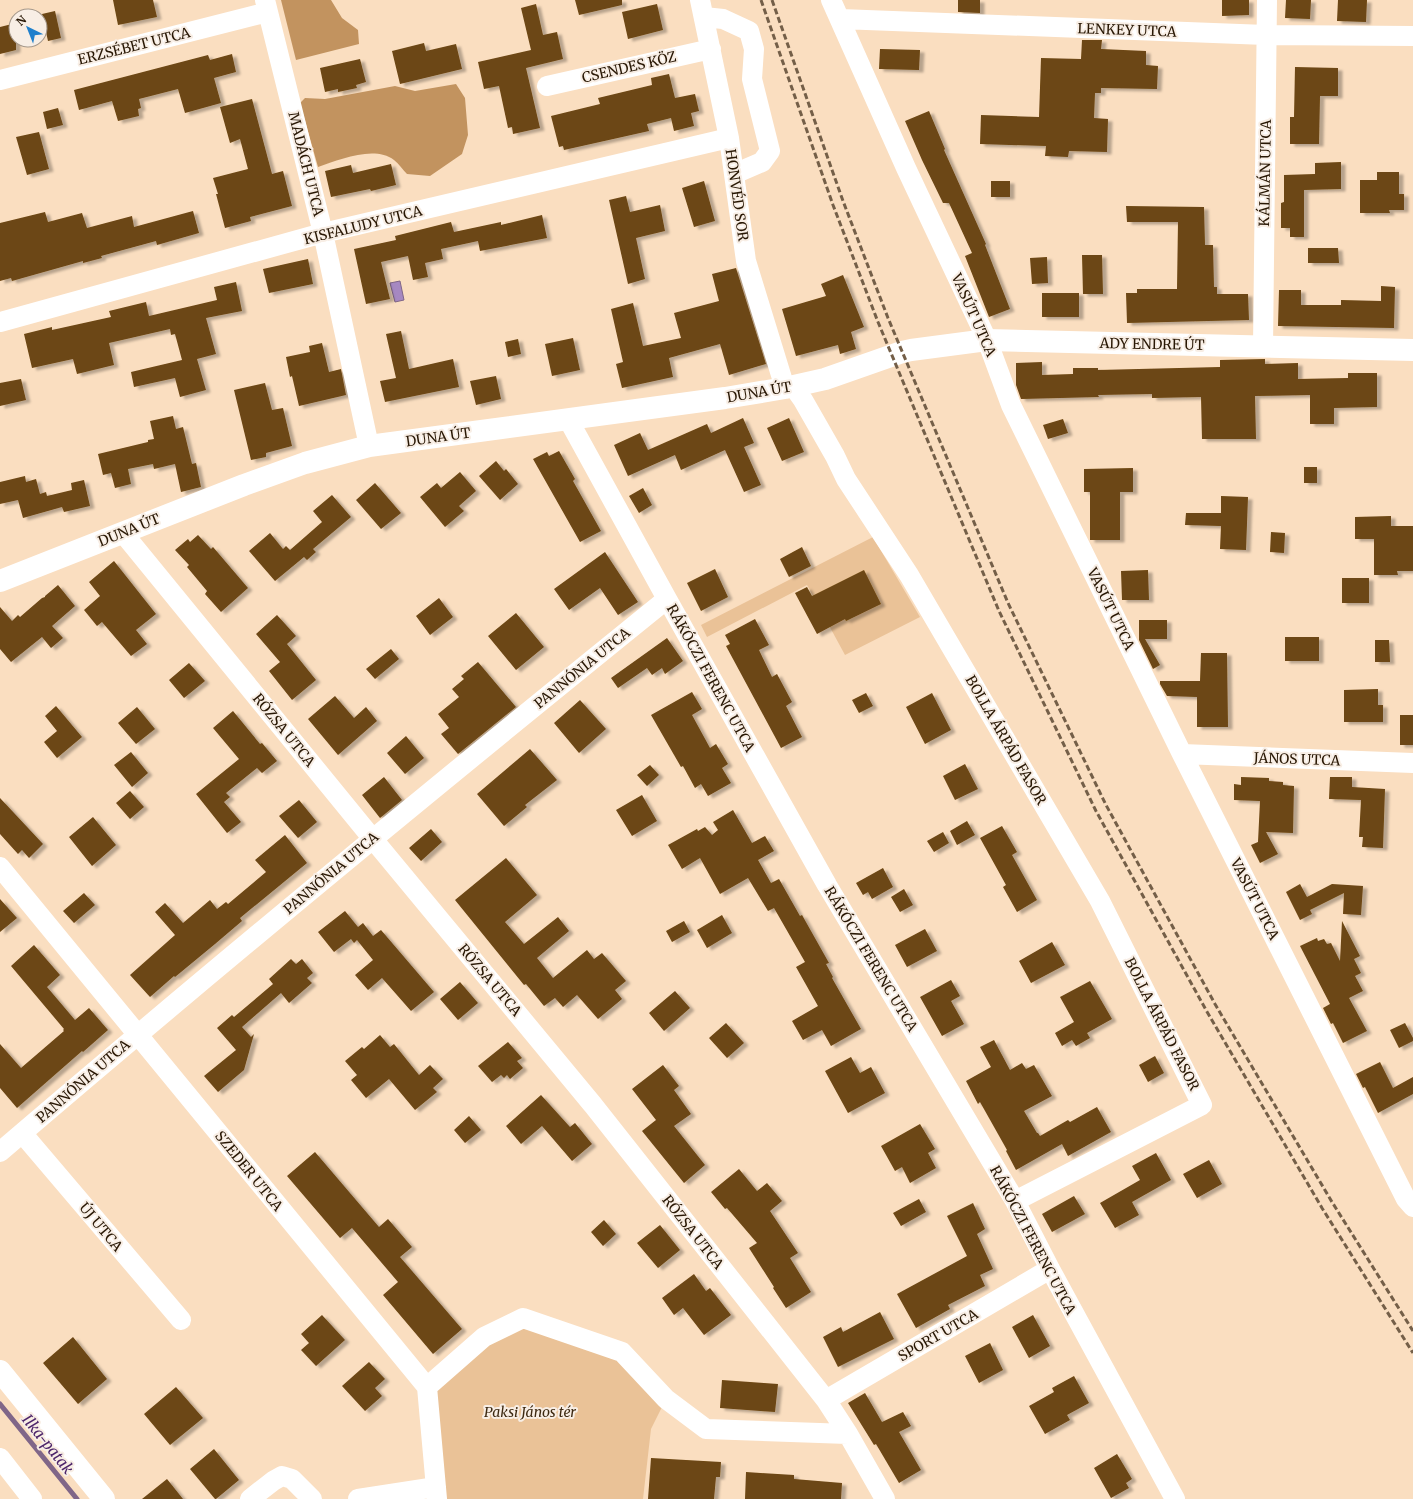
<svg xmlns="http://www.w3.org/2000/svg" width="1413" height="1499" viewBox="0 0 1413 1499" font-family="Merriweather,serif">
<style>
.green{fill:#eac297}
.forest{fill:#c2935f}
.water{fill:#a688c1;stroke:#806688}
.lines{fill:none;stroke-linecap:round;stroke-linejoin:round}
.stream{stroke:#806688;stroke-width:5}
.building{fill:#6c4613;filter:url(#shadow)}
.street{stroke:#fff;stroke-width:20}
.secondary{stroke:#fff;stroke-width:22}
.primary{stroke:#fff;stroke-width:22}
.rail{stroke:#745f48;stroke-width:3;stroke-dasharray:6 3;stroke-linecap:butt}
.labels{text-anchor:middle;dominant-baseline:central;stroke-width:4;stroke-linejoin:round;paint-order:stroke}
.street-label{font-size:14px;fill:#281704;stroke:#f8eee5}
.park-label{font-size:14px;font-style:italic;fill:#3d2911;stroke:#f8eee5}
.water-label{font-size:15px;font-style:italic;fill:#4d256a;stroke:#f8eee5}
</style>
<defs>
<filter id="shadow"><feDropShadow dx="4.5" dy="2.5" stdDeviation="1" flood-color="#0004"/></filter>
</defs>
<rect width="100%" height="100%" fill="#fadec0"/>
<path class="green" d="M873 537 920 617 845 655 807 585 707 637 701 625Z
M523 1318 622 1352 666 1399 651 1429 643 1499H437L427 1387Z"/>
<path class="forest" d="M281 0H331L342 18 358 30 359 44 296 60Z
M456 84 465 98 468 135 462 154 430 176 407 174C403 170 399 164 394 160 374 145 339 160 318 167L300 103 305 98 325 99 395 86 415 91Z"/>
<path class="water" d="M400 281 404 300 395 302 390 283Z"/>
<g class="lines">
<path class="stream" d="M0 1404 77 1499"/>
</g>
<path class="building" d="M113 0H153L157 17 118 25Z
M575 0H622V5L579 15Z
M958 0H980V13L958 12Z
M1222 0H1249V15L1222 16Z
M1286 0H1311L1310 19 1285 18Z
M1338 0H1367L1366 22 1337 21Z
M536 4 543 35 557 32 563 59 526 68 540 128 513 134 512 127 508 128 499 86 484 89 478 62 531 50 521 8Z
M657 4 663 30 628 39 622 12Z
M55 11 61 38 48 41 42 14Z
M16 23V50L0 54V27Z
M1082 40H1102L1101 49 1146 51V65L1158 66 1157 89 1101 88V93H1095L1094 118 1108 119 1107 152 1069 151 1068 157 1045 156 1046 146 980 144 981 115 1039 117 1041 58 1081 59Z
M424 43 426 51 456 44 462 69 400 84 392 51Z
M880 49 920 50 919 70 879 69Z
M232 54 236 72 214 78 221 103 185 113 178 89 139 99 141 108 138 109 139 116 118 121 112 101 79 110 74 90 208 55 210 60Z
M360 59 366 82 356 85 357 88 338 92V89L325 92 320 68Z
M1295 67 1338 68V96H1320L1319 144H1290V117H1294Z
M669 74 675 98 695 94 699 111 691 113 694 126 674 131 671 118 647 124 649 131 564 150 563 146 559 147 551 116 600 104 598 98 652 85 651 78Z
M252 99 272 174 283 171 292 206 250 217 251 221 225 228 216 194H218L213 178 248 169 240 139 230 143 220 107Z
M58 108 63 125 47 129 43 112Z
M929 111 945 149 944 150 986 244 985 245 1010 309 989 317 965 256 972 253 949 203H943L922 160 905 121Z
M39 132 49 169 27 175 16 137Z
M1341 162V189L1304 190V237H1290V228H1281V203L1284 202V175L1315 174V163Z
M391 164 396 185 371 191 370 189 331 197 325 171 351 165 353 173Z
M1377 172H1399V194H1404V210H1389L1390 213H1360V180H1377Z
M704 181 715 221 694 227 682 188Z
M991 181H1010V197H991Z
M626 196 630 212 660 205 665 231 636 238 645 279 628 284 609 200Z
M1126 206 1204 207 1205 245H1213L1214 287H1217V294H1248L1249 320 1127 323 1126 293H1137V289H1177L1178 222H1127Z
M193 211 199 233 157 245 156 241 101 256 102 258 83 263V261L12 281 11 278 0 281V223L45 212 48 222 82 213 87 228 132 216 134 227Z
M542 215 547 238 480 251 478 241 441 249 443 259 425 263 428 277 413 280 408 256 381 262 390 299 366 304 354 249 396 240 395 236 451 222 454 232 501 222V225Z
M1308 248H1338L1339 263H1308Z
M1082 255H1102L1103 294H1083Z
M1047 257 1048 283 1032 284 1030 258Z
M308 259 313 284 269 293 263 269Z
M736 268 766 364 729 375 720 344 669 358 673 377 622 388 616 364 623 362 611 309 633 303 643 346 681 338 674 313 719 301 712 274Z
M843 275 864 327 851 332 856 349 840 354 838 345 796 356 782 309 826 296 821 284Z
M236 282 242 311 206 318 216 354 197 359 206 390 180 397 175 378 134 387 131 372 182 360 175 334 171 335 170 329 109 343 114 365 77 374 73 359 32 368 24 334 52 327V330L111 317 109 311 146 302 149 316 217 300 214 287Z
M1381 286 1395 287 1394 328 1278 326 1279 290H1301V305H1341V300L1381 301Z
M1042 293H1079V317H1042Z
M401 331 409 369 453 359 459 387 385 402 380 381 396 378 386 334Z
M573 338 580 370 552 376 545 344Z
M518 339 521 354 508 357 505 342Z
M322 343 329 372 341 369 346 395 299 406 292 376 290 377 286 357 310 352 309 346Z
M1265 359V364L1298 363V379L1348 378V373H1377V407L1334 408V424H1310V395L1255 396 1256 439H1202L1201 397 1152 398V394L1098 395 1099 397 1021 399 1016 385V363L1042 362V375L1073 374V368H1098V370L1220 367V360Z
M496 376 501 399 476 405 470 381Z
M21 379 26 400 0 406V383Z
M265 383 272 410 283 408 292 446 266 453V457L251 460 234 390Z
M173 416 176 429 183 427 192 464 196 463 201 487 181 492 175 464 154 469 153 464 128 469 131 484 115 488 111 473 103 475 98 454 148 442V440L154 439 150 421Z
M743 418 754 443 744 447 761 485 744 492 725 450 681 470 675 455 628 476 614 445 640 433 648 450 707 424 711 433Z
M789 418 804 452 782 461 767 428Z
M1063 419 1068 433 1048 439 1043 425Z
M559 451 575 479 573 481 601 531 580 542 533 459 547 452 549 456Z
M496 461 504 471 506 469 518 484 500 500 479 476Z
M1304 467H1317V483H1304Z
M1133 468V492H1120V540H1090V492H1084V469Z
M460 472 476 491 459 506 464 511 445 527 420 497 437 483 441 488Z
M25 476 26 482 36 479 40 494 46 492 47 496 72 490 71 483 84 480 90 506 64 512 62 507 23 518 18 500 0 504V482Z
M375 483 401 513 381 529 356 500Z
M643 488 652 505 639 513 629 496Z
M332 495 351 517 313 549 316 552 307 560 304 557 275 581 249 551 270 533 283 549 286 546 290 550 322 522 313 511Z
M1221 496 1248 497 1246 550 1220 549 1221 526 1185 525 1186 513H1221Z
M1391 516V526H1413V571H1397L1398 575H1374V539H1355V517Z
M1271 532 1285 533 1284 553 1270 552Z
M198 535 211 549 213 547 248 588 221 612 205 594 207 591 187 567 189 565 175 550 188 539 190 542Z
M802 547 811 566 789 577 780 559Z
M605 552 638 602 618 615 600 588 569 610 554 589Z
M114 561 156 614 136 630 147 644 131 656 102 622 97 626 84 610 100 596 89 582Z
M715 569 728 597 701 611 687 583Z
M864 570 881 604 846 621 845 619 817 634 795 593 807 587 812 596Z
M1148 570 1149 600H1122L1121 571Z
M1342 578H1369V603H1342Z
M58 585 75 606 52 626 63 638 51 648 42 637 11 662 0 649V607L12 621 18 615 20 617 42 598 45 597V596Z
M439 598 453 617 430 635 416 616Z
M516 613 544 647 516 670 488 636Z
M277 615 296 636 287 644 316 680 292 700 269 671 280 662 256 634Z
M755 619 769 645 759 650 772 677 777 674 792 702 786 706 802 737 781 748 726 646 730 644 725 635Z
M1139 620H1167V639H1145L1160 665 1153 669 1139 640Z
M1285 637H1319V661H1285Z
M667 638 683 661 665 674 662 668 652 675 647 668 618 688 611 678Z
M1375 640H1389L1390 662H1375Z
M391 649 399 659 375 679 366 669Z
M1201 653H1227L1228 727H1197V697L1167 696 1160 684V681H1200Z
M478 662 516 707 458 754 441 734 449 728 438 714 459 697 452 689 464 679 461 676Z
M189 663 205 681 184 698 169 680Z
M1378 689V705H1383V722H1344V690Z
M692 692 702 709 692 715 710 748 716 744 728 764 722 768 731 783 708 796 701 784 695 788 683 766 681 767 651 715Z
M866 693 873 706 859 713 852 700Z
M932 693 951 730 925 744 906 707Z
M335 696 354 718 366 707 377 721 338 755 308 719Z
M580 700 606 729 579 753 554 723Z
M56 706 82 737 57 758 44 742 57 731 45 716Z
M137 707 155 729 136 744 118 723Z
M233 711 260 744 262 743 277 761 262 773 257 768 226 793 230 797 224 802 241 822 227 833 196 794 239 759 213 728Z
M1400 715H1413V745H1400Z
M406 736 424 758 405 774 387 753Z
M530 749 557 780 525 805 527 807 504 826 477 794Z
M131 752 148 773 132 787 114 765Z
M965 764 978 789 955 800 943 776Z
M650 765 659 775 647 786 637 775Z
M384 777 402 800 380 818 362 795Z
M1241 777 1269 778V781L1283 782V785L1294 786 1293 833 1266 832 1278 854 1260 863 1251 845 1258 842 1260 801 1234 800V784L1241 785Z
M1330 777H1352V787L1385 789 1383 848 1362 847 1363 837H1359L1361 800 1329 799Z
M130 791 144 807 130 819 116 803Z
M642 795 657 821 632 836 616 810Z
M0 798 43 844 29 858 22 850 18 854 0 834Z
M299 800 317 822 298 838 279 816Z
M733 810 752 843 765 836 774 851 758 860 771 883 779 879 800 916 802 915 829 963 826 964 833 977 832 978 861 1029 831 1046 822 1030 803 1040 792 1021 818 1006 796 967 805 962 774 908 768 911 748 878 720 894 700 858 682 869 668 845 697 829 698 831 705 827 712 835 718 830 713 822Z
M93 817 116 845 92 866 69 837Z
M967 821 975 835 957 845 950 831Z
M1002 826 1017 852 1012 855 1037 900 1017 912 1003 887 1006 885 980 838Z
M431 829 442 842 421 861 409 848Z
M943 832 949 843 934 852 927 841Z
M285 835 307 863 240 918 242 921 215 944 175 977 174 976 150 997 130 975 175 935 155 912 165 903 183 923 210 900 217 909 226 902 228 904 266 872 255 860Z
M506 858 537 895 505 922 524 944 558 917 569 931 537 958 553 978 587 950 594 959 602 953 626 981 615 990 622 999 598 1019 577 995 563 1007 555 998 544 1006 526 984 524 985 455 900Z
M883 868 893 887 872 899 868 892 863 895 856 883Z
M1300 884 1307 897 1332 884 1363 886 1361 915 1343 914 1344 893 1310 910 1312 914 1300 920 1286 892Z
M904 889 913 905 900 912 891 897Z
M84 893 95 905 74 923 63 911Z
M0 899 17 918 0 932Z
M345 911 358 927 363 923 373 936 381 930 434 992 411 1011 382 978 368 990 355 975 373 960 357 940 354 943 351 939 334 952 318 932Z
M722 915 732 933 707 948 697 930Z
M684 921 690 932 672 942 666 931Z
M1342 921 1360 956 1354 959 1361 973 1355 976 1363 991 1349 998 1367 1031 1343 1043 1333 1023 1331 1024 1323 1008 1330 1004 1300 946 1317 938 1318 941 1324 939 1327 944 1331 943 1340 961Z
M925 929 937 951 907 967 895 945Z
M1052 942 1065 965 1031 983 1019 961Z
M34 945 60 975 47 987 75 1020 89 1008 108 1030 83 1052 82 1051 17 1108 0 1088V1044L21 1068 64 1031 63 1030 64 1029 11 966Z
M291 959 296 964 302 959 313 973 307 978 312 983 289 1003 281 993 242 1027 251 1037 254 1034 244 1070 218 1092 204 1076 236 1050 217 1028 232 1015 234 1017 273 984 269 979Z
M951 980 960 996 951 1001 964 1024 942 1036 920 997Z
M1090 981 1112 1019 1087 1033 1090 1038 1076 1046 1072 1040 1062 1046 1055 1033 1074 1022 1060 997Z
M460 982 478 1003 458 1020 440 999Z
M675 991 690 1008 664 1031 649 1013Z
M726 1023 744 1043 727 1058 709 1038Z
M1405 1023 1413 1038V1041L1399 1048 1390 1030Z
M380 1035 390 1047 394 1044 419 1075 430 1065 443 1079 433 1088 437 1092 415 1110 389 1079 366 1098 351 1080 357 1075 345 1061 362 1047 364 1049Z
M994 1040 1010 1070 1022 1063 1026 1069 1034 1065 1052 1096 1024 1111 1037 1133H1038L1040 1136 1068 1120 1070 1122 1097 1107 1111 1132 1068 1156 1062 1144 1016 1170 1006 1151 1007 1150 980 1102 978 1104 966 1081 991 1067 980 1047Z
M508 1042 522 1058 517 1061 523 1068 510 1079 507 1075 504 1078 501 1075 492 1082 478 1066Z
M1155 1056 1164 1073 1148 1082 1139 1065Z
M851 1057 860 1073 871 1067 885 1093 848 1113 825 1071Z
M1380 1062 1393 1088 1413 1077V1094L1378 1113 1365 1087 1363 1088 1356 1074Z
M663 1065 679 1086 674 1090 691 1114 674 1126 705 1165 684 1183 642 1131 656 1120 632 1089Z
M541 1095 570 1127 575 1123 592 1144 572 1161 542 1126 521 1144 506 1126Z
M469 1116 481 1130 465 1143 454 1130Z
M920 1124 935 1149 928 1153 936 1168 910 1183 902 1167 895 1171 881 1146Z
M315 1152 379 1227 388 1219 412 1247 400 1257 462 1329 433 1354 383 1295 398 1282 352 1228 340 1238 287 1176Z
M1156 1153 1171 1180 1132 1202 1139 1215 1115 1228 1100 1203 1140 1180 1132 1166Z
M1209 1160 1222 1184 1197 1198 1183 1174Z
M739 1169 757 1191 767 1183 782 1201 770 1211 798 1253 790 1258 811 1292 786 1308 773 1288 774 1287 749 1248 757 1243 727 1208 725 1209 711 1192Z
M1074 1196 1085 1214 1052 1232 1042 1214Z
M919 1199 926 1212 901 1226 893 1213Z
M973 1203 985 1229 977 1234 993 1269 980 1275 985 1286 948 1305 950 1309 916 1328 897 1294 967 1256 947 1216Z
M604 1220 616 1234 603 1246 591 1232Z
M660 1225 680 1250 658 1268 637 1243Z
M694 1274 706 1291 710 1288 731 1315 704 1335 683 1308 674 1315 662 1298Z
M880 1312 894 1339 838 1367 823 1337 841 1327 843 1332Z
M322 1315 345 1340 316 1366 301 1350 309 1343 301 1334Z
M1033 1315 1050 1346 1029 1358 1012 1327Z
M73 1337 107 1379 78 1404 43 1363Z
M990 1343 1003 1370 979 1383 965 1356Z
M369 1362 385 1379 375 1388 382 1396 365 1411 342 1386Z
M1074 1376 1089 1403 1067 1415 1070 1420 1045 1434 1029 1406 1054 1392 1052 1388Z
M722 1380 778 1384 775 1412 720 1408Z
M176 1387 203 1418 170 1445 144 1414Z
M865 1393 882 1422 903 1412 911 1426 899 1432 921 1470 899 1483 876 1444 874 1445 848 1403Z
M214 1449 239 1480 216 1499H215L190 1469Z
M1117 1454 1132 1479 1126 1483 1129 1488 1111 1498 1094 1468Z
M651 1458 721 1462 720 1477H716L714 1499H648Z
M746 1472 794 1475V1479L842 1483 841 1499H745Z
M167 1479 183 1499H142Z"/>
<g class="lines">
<path class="street" d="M265 0 323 233 369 446
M700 0 729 138 746 261 785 388
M831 0 906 168 987 340 1011 405 1182 754 1406 1199 1413 1207
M704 17 723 19 749 31 754 49 752 79 770 151 762 162 734 174
M840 19 1266 35 1413 36
M0 80 268 12
M547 86 711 49
M0 322 323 233 729 138
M1263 347 1267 0
M793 386 803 400 835 456 846 479 909 575 1100 901 1202 1105 1015 1201
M568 419 667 599 827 885 1015 1201 1050 1269 1175 1499
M123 533 372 838 593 1105 826 1400 848 1434 885 1499
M1182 754 1413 763
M0 867 427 1387 437 1499
M22 1133 181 1320
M0 1152C219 964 442 781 667 599
M427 1387 484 1337 523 1318 622 1352 666 1399 706 1429 848 1434
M826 1400 1050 1269
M0 1458 32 1499
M250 1499 273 1481 282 1476 292 1479 312 1499
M358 1499 436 1487"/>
<path class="secondary" d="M0 581 244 485 305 463 369 446 725 398 785 388 825 379 902 352 911 350 987 340 1413 350"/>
<path class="primary" d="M0 1371 104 1499"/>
<path class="rail" d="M761 0 833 205 878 322 999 611 1096 811 1206 1010 1322 1208 1413 1353
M772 0 843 201 888 318 1008 603 1106 805 1215 1004 1332 1202 1413 1331"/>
</g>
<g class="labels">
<g class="street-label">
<text transform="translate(1127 30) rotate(2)">LENKEY UTCA</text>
<text transform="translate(134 46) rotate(-14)">ERZSÉBET UTCA</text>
<text transform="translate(629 67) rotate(-13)">CSENDES KÖZ</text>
<text transform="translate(306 164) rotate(76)">MADÁCH UTCA</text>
<text transform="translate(1265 173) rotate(-89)">KÁLMÁN UTCA</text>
<text transform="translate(737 195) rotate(82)">HONVÉD SOR</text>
<text transform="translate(363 225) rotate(-14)">KISFALUDY UTCA</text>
<text transform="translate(974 315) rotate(66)">VASÚT UTCA</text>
<text transform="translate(1152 344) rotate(1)">ADY ENDRE ÚT</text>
<text transform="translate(759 392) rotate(-10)">DUNA ÚT</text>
<text transform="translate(438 437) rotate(-8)">DUNA ÚT</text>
<text transform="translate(129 530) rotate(-22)">DUNA ÚT</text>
<text transform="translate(1111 609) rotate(64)">VASÚT UTCA</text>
<text transform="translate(582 668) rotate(-39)">PANNÓNIA UTCA</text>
<text transform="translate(711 678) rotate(61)">RÁKÓCZI FERENC UTCA</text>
<text transform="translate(284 730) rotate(51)">RÓZSA UTCA</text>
<text transform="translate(1006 740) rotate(60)">BOLLA ÁRPÁD FASOR</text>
<text transform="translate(1297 759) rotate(2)">JÁNOS UTCA</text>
<text transform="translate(331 873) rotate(-40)">PANNÓNIA UTCA</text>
<text transform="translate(1255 899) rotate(63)">VASÚT UTCA</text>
<text transform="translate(871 959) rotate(59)">RÁKÓCZI FERENC UTCA</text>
<text transform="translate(490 980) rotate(50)">RÓZSA UTCA</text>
<text transform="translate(1162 1024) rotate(63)">BOLLA ÁRPÁD FASOR</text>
<text transform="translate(83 1081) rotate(-41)">PANNÓNIA UTCA</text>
<text transform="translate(249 1171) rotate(51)">SZEDER UTCA</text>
<text transform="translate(101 1227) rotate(50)">ÚJ UTCA</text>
<text transform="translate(693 1232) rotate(52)">RÓZSA UTCA</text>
<text transform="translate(1033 1240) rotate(62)">RÁKÓCZI FERENC UTCA</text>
<text transform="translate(938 1335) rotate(-30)">SPORT UTCA</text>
</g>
<g class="park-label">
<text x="530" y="1412">Paksi János tér</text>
</g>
<g class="water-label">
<text transform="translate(48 1444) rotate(51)">Ilka-patak</text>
</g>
</g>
<g transform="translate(28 28) rotate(317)"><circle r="19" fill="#f8eee5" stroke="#a5988b"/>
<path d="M0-3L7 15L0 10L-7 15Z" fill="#2180cc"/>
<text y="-6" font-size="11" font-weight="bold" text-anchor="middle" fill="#281704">N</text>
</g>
</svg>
